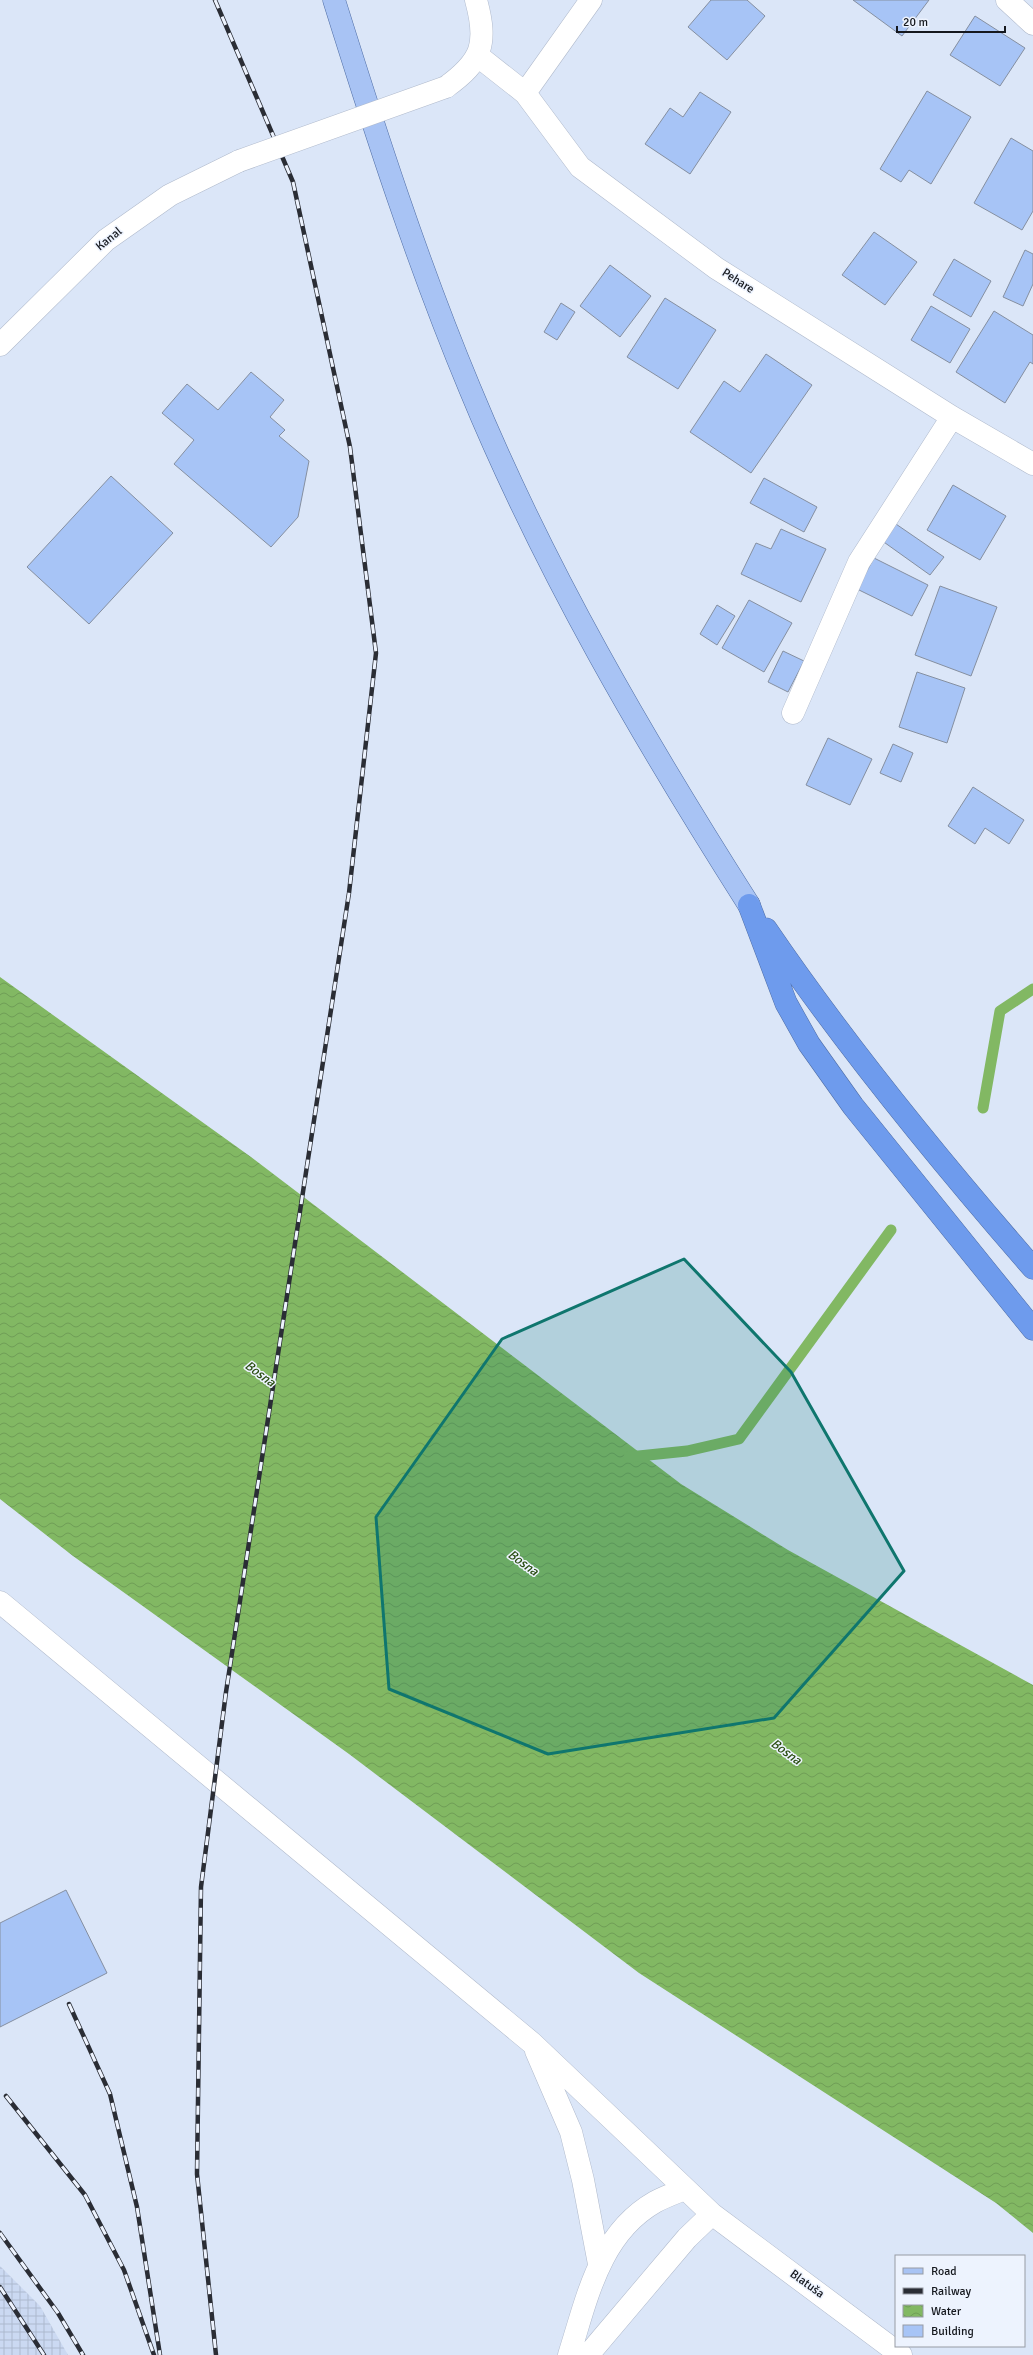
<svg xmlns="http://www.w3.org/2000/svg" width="1033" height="2355" viewBox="0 0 1033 2355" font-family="Signika,sans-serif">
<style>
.industrial{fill:url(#industrial-grid)}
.water{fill:url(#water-waves)}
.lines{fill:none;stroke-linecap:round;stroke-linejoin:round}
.stream{stroke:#82b863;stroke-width:11}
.building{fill:#a7c4f6;stroke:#858fa0}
.minor-casing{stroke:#b0bacc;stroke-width:23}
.major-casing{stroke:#4f6da5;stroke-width:23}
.highway-casing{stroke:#4f6da5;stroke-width:23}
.minor{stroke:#fff;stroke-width:22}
.major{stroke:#a8c3f4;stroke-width:22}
.highway{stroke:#6e9bed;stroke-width:22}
.rail-casing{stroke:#2a2d35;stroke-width:4.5}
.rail{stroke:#edf3fe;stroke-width:3;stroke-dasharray:9;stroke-linecap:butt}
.minor-bridge-casing{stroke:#b0bacc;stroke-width:23;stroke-linecap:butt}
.minor-bridge{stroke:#fff;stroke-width:22}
.marked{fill:#0f766e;fill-opacity:0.2;stroke:#0f766e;stroke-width:3;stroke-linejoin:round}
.labels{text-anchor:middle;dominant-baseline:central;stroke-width:3;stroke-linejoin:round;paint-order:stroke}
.street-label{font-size:12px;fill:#15181e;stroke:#edf3fe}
.water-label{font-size:13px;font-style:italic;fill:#2a4d12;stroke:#edf3fe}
</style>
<defs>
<pattern id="industrial-grid" width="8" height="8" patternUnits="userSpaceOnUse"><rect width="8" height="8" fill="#cbd9f2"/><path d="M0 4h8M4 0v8" fill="none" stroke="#adbacf"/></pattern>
<pattern id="water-waves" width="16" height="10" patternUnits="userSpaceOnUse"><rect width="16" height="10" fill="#82b863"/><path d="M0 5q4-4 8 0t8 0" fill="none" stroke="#6f9d56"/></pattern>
</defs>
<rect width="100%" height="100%" fill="#dbe6f8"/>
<path class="industrial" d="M0 2266 40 2306 68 2355H0Z"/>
<path class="water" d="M0 977 251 1157 681 1484 788 1550 1033 1685V2233L996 2203 639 1973 349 1754 73 1556 0 1499Z"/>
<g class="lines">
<path class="stream" d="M983 1108 1000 1011 1033 989
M629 1457 687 1451 739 1439 891 1230"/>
</g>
<path class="building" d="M711 0H747L765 16 727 60 688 27Z
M853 0H929L902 36Z
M975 16 1025 48 1000 86 950 55Z
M927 91 971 117 931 184 909 170 901 182 880 169Z
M700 92 731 112 690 174 645 144 670 108 683 117Z
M1011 138 1033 151V211L1022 230 974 203Z
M874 232 917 262 885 305 842 275Z
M1025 250 1033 254V284L1023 306 1003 297Z
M954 259 991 281 971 317 933 295Z
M610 265 651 296 620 337 580 306Z
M665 298 716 330 678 389 627 357Z
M561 303 575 312 557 340 544 332Z
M931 306 970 329 950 363 911 340Z
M994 311 1033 335V364L1030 362 1005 403 956 372Z
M766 354 812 385 751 473 690 432 724 381 740 392Z
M251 372 284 400 270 417 285 430 279 436 309 461 298 517 271 547 174 464 194 440 162 413 187 384 218 410Z
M111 476 173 533 89 624 27 567Z
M764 478 817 507 804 532 750 503Z
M953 485 1006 516 980 560 927 530Z
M893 522 944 557 930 575 881 540Z
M781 529 826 549 801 602 741 574 756 543 771 549Z
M874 558 928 585 912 616 857 589Z
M940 586 997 607 971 676 915 655Z
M749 600 792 623 764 672 722 648Z
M717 605 735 616 717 645 700 634Z
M783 651 804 661 788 692 768 682Z
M917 672 965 688 947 743 899 727Z
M828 738 872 759 850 805 806 785Z
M893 744 913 753 901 782 880 773Z
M973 787 1024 820 1009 844 985 828 975 844 948 826Z
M66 1890 107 1973 0 2027V1923Z"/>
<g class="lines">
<defs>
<path id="minor" d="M1007 0 1033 24
M478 56 525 93 580 167 716 268 952 417 1033 464
M446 87C482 61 488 44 476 0
M525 93 591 0
M0 345 106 240 170 195 239 161
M793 713 859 562 952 417
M0 1602 532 2043 712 2214 901 2355
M536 2051 571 2132 583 2180 599 2264
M569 2355C587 2299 599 2234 655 2202 664 2197 675 2193 685 2189
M588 2355 687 2238 712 2214"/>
<path id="major" d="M334 0C375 131 417 262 470 389 545 571 644 740 749 905"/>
<path id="highway" d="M749 905 786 1003 809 1044 853 1106 1033 1329
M766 929C847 1048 938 1159 1033 1268"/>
</defs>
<use href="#minor" class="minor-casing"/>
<use href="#major" class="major-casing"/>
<use href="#highway" class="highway-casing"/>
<use href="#minor" class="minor"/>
<use href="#major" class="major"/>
<use href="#highway" class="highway"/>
<defs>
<path id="rail" d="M215 0 293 182 350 447 376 653 349 893 226 1692 201 1887 197 2174 216 2355
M69 2004 110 2094 137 2207 160 2355
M6 2096 85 2195 124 2270 154 2355
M0 2233 58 2313 83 2355
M0 2287 44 2355"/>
</defs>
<use href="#rail" class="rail-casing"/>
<use href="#rail" class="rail"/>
<defs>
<path id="minor-bridge" d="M239 161 446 87"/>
</defs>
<use href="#minor-bridge" class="minor-bridge-casing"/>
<use href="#minor-bridge" class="minor-bridge"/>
</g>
<path class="marked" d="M684 1259 791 1372 904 1571 774 1718 548 1754 389 1689 376 1517 502 1339Z"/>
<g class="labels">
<g class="street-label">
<text transform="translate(109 239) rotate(-39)">Kanal</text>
<text transform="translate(738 281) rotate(32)">Pehare</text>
<text transform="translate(807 2284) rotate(36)">Blatuša</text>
</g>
<g class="water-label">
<text transform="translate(260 1374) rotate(36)">Bosna</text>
<text transform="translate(523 1563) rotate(36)">Bosna</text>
<text transform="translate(786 1752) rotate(36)">Bosna</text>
</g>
</g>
<rect x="895" y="2255" width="130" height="92" fill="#edf3fe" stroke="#979ba4"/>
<rect x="903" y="2268" width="20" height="6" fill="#a8c3f4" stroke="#979ba4"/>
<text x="931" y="2275" font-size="12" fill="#15181e">Road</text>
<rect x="903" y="2288" width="20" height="6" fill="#2a2d35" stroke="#979ba4"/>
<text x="931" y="2295" font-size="12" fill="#15181e">Railway</text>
<rect x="903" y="2305" width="20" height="12" fill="url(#water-waves)" stroke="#979ba4"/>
<text x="931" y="2315" font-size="12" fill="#15181e">Water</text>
<rect x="903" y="2325" width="20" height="12" fill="#a7c4f6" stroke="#979ba4"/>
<text x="931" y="2335" font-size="12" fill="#15181e">Building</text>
<path d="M897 26v6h108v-6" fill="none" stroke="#15181e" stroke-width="2"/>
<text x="903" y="26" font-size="12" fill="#15181e" stroke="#edf3fe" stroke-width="3" paint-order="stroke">20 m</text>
</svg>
